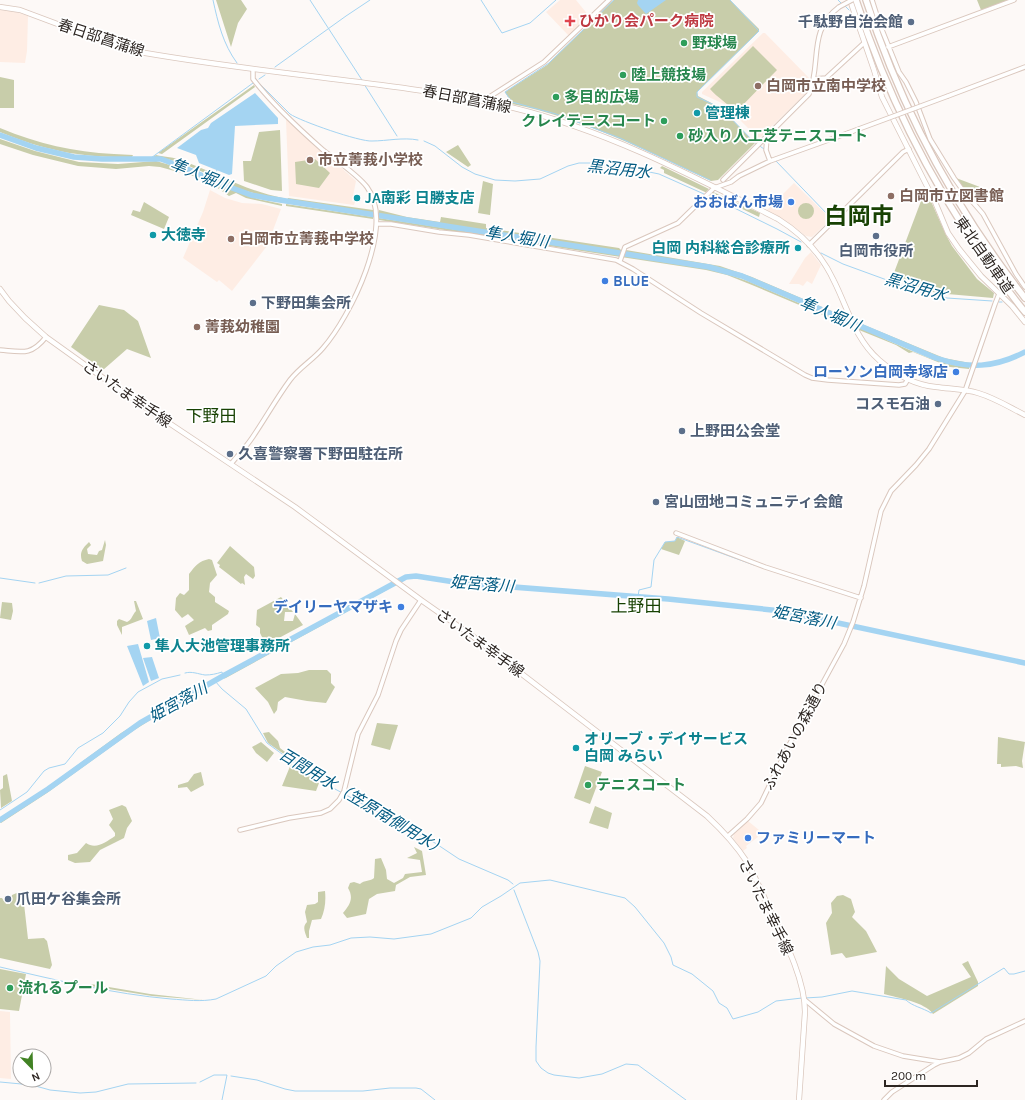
<svg xmlns="http://www.w3.org/2000/svg" width="1025" height="1100" viewBox="0 0 1025 1100" font-family="Karla,'Noto Sans JP',sans-serif">
<style>
.built{fill:#feede4}
.green{fill:#c8cdaa}
.water{fill:#a4d4f2}
.lines{fill:none;stroke-linecap:round;stroke-linejoin:round}
.stream{stroke:#a4d4f2;stroke-width:1}
.river{stroke:#a4d4f2;stroke-width:5.5}
.minor-casing{stroke:#dac7bd;stroke-width:5.5}
.major-casing{stroke:#dac7bd;stroke-width:6}
.highway-casing{stroke:#dac7bd;stroke-width:8}
.minor{stroke:#fff;stroke-width:3.5}
.major{stroke:#fff;stroke-width:4.5}
.highway{stroke:#fff;stroke-width:5.5}
.minor-bridge-casing{stroke:#dac7bd;stroke-width:5.5;stroke-linecap:butt}
.minor-bridge{stroke:#fff;stroke-width:3.5}
.health-dot{fill:#e0444e;stroke:#fff;stroke-width:1.5}
.service-dot{fill:#5c6f8a;stroke:#fff;stroke-width:1.5}
.leisure-dot{fill:#2e9e5b;stroke:#fff;stroke-width:1.5}
.education-dot{fill:#8d6e63;stroke:#fff;stroke-width:1.5}
.culture-dot{fill:#0f9aa8;stroke:#fff;stroke-width:1.5}
.shop-dot{fill:#3f7fe0;stroke:#fff;stroke-width:1.5}
.labels{text-anchor:middle;dominant-baseline:central;stroke-width:3.5;stroke-linejoin:round;paint-order:stroke}
.health-label{font-size:15px;font-weight:bold;fill:#be3a42;stroke:#fff;text-anchor:start}
.service-label{font-size:15px;font-weight:bold;fill:#4e5e75;stroke:#fff;text-anchor:start}
.street-label{font-size:15px;fill:#2d2622;stroke:#fff}
.leisure-label{font-size:15px;font-weight:bold;fill:#27864d;stroke:#fff;text-anchor:start}
.education-label{font-size:15px;font-weight:bold;fill:#785e54;stroke:#fff;text-anchor:start}
.culture-label{font-size:15px;font-weight:bold;fill:#0d838f;stroke:#fff;text-anchor:start}
.shop-label{font-size:15px;font-weight:bold;fill:#366cbe;stroke:#fff;text-anchor:end}
.water-label{font-size:16px;font-style:italic;fill:#055c83;stroke:#fff}
.quarter-label{font-size:17px;fill:#184203;stroke:#fff}
.town-label{font-size:23px;font-weight:bold;fill:#184203;stroke:#fff}
</style>
<rect width="100%" height="100%" fill="#fdf9f7"/>
<path class="built" d="M560 0H576L589 16 569 36 546 12Z
M0 10 13 11 28 16 27 51 25 63 0 62Z
M763 33H765L810 79 805 94 759 139 724 104 702 94V92Z
M286 120H288L356 181 352 201 355 202 354 205 289 196Z
M794 183 831 219 812 237 806 236 784 220 767 210Z
M210 190 225 198 242 203 262 204 281 209 267 246 232 291 219 280 217 282 183 258 203 212Z
M811 252 821 265 812 284 807 281 803 286 799 284H789L805 258Z
M748 821 759 830 756 834 758 837 746 846 747 848 743 851 733 838 734 834Z
M0 1011 10 1012 11 1079 0 1078Z"/>
<path class="green" d="M216 0H241L247 9 238 23 231 47Z
M613 0H730L759 29V31L697 92 698 96 721 108 755 143 718 180 711 181C647 151 582 118 512 104L505 92 547 65Z
M977 0H1008L981 10Z
M753 46 777 70 736 112C727 103 718 98 710 89Z
M0 77 14 80V108H0Z
M254 85 255 87 162 154 158 153Z
M0 128C39 144 73 152 114 154 121 154 126 155 133 155L132 157C82 158 46 151 0 132Z
M280 130 282 191 271 190 244 181 243 161H251L259 132Z
M0 139 35 151 79 162 118 164 156 161 177 167 203 176 235 191 258 199 282 204V206L246 198 236 193 229 196 209 182 200 178 160 167 149 166 116 169 78 166 33 155 0 144Z
M458 145 471 165 468 167 446 152Z
M156 155C165 157 174 157 183 161 217 173 246 191 283 198V199C267 197 250 193 235 187 207 175 184 160 153 157Z
M315 159 330 173 319 188 296 184 295 162Z
M662 166 709 189 706 192H705L664 173V170L660 168Z
M956 178 980 187 975 201H974L956 179Z
M483 181 493 184 490 215 478 213Z
M713 192 760 213 759 217 711 194Z
M288 198 373 210V213L287 200Z
M928 198 930 199 946 235 952 246 977 279 994 293 993 298 936 293 892 278 921 201Z
M144 202 169 217 164 229 131 215 133 210 140 212Z
M798 211a8 8 0 1 1 16 0a8 8 0 1 1-16 0Z
M286 204 373 217V219L286 206Z
M379 210 407 217 440 222 441 217 486 224V228L619 248 621 250 626 251V250L720 266 752 277 829 310 844 315 845 317 742 275 717 267 378 214Z
M379 218 692 266 719 271 750 282 848 324 849 326 752 285 727 275 706 270 379 220Z
M99 305 124 310 138 321 151 358 127 349 103 370 71 347Z
M853 319 857 322 944 358 970 363 960 364 946 360 855 322Z
M857 327C891 340 933 365 969 367V369L950 367 913 352 909 353 896 345 859 330Z
M677 537 685 541 679 555 661 549 665 542 675 541Z
M105 540 106 545 103 561 87 564 82 561C79 552 83 548 89 542L91 545 87 549 88 554 97 555 99 551 102 550Z
M230 546 254 567 255 576 253 579 246 574 244 577 245 585 242 583 241 584 219 567 220 565 217 563Z
M209 559 212 560 217 575 210 583 209 592 215 597V602L229 611 228 614 212 625V630L208 631 205 628 189 635 185 626 194 620 188 614 182 618 175 610 176 598 180 593 184 595 189 590V574C195 566 199 561 209 559Z
M395 583 396 585 224 679 226 676Z
M281 597 293 612H285L284 621H293L295 614 303 625 266 645 260 633V628L256 625 257 610Z
M134 601H136L143 619 122 627V635L117 625V621L119 619 127 622C132 620 132 615 136 611Z
M2 602 12 603 13 611 11 620 0 618Z
M309 670H327L331 674V683L335 687 326 703 307 701 285 697 278 702 277 710 274 714 268 702 255 688 281 674 298 673Z
M185 694V696L132 727 51 786 0 820V818L49 786 121 733Z
M186 698 187 700 152 719 133 731 47 793 1 823 0 822 63 780 123 735 141 724Z
M377 723 398 725 390 750 371 745Z
M269 732 278 741 280 748 302 765 301 766 268 743 263 733Z
M998 737 1025 742 1022 761 1023 768 1016 766 1001 767V764H997Z
M261 742 274 753 267 762 256 753 252 747Z
M291 764 319 783 316 791 282 786Z
M585 766 602 772 590 804 574 798Z
M201 772 204 785 191 792 187 787 178 788V785L188 782 194 774Z
M7 774 12 801 1 808 0 790 3 788V776Z
M122 805 126 807 132 821 127 828 124 838 100 850 90 862 75 863 68 860V855L77 853 86 843C96 850 106 842 115 836V833L109 825 113 819 109 810Z
M595 806 612 813 608 829 589 823Z
M414 847 422 851 426 875 410 877 396 885 395 891 377 894 369 899 366 914 347 918 343 913C350 905 354 898 348 888L350 883 354 882 360 884C364 880 371 881 374 878L375 859 381 858 386 870 387 879 394 883 403 878 405 874 422 872 420 860 407 858 417 853Z
M325 891C326 901 325 910 321 919L312 920 309 931V938H307C305 932 302 927 307 922L305 912 307 905 315 904 318 902V892Z
M19 892 23 895 28 939 44 938 47 941 52 965 50 969 0 958V898H2L6 904H10L12 895Z
M843 895 851 899 855 912 852 917 866 931 877 952 846 958 842 953 831 955 826 923 832 913 831 903 837 896Z
M968 961 978 982V986L933 1014C925 1002 898 998 884 994L886 966 899 979 927 996 971 977 962 964Z
M0 969 26 974 19 1011 0 1009Z
M91 984 150 994 204 1000 152 996 90 986Z"/>
<path class="water" d="M638 0H666L646 14 638 5 637 3Z
M255 93 278 118V124L235 126 232 174 229 175 199 163 196 155 177 148 201 130 208 128 211 123Z
M156 618 160 638 151 640 147 621Z
M138 644 149 682 143 686 127 646Z
M152 657 159 678 151 681 143 658Z"/>
<g class="lines">
<path class="stream" d="M213 0C218 23 223 44 237 63
M310 0 362 80
M481 0 502 33 530 23 556 0
M614 0 549 63 505 92 512 102 556 114 620 138 710 180
M730 0 759 31 697 92V97L721 108 754 142 764 149
M838 0 842 4
M845 6 849 10
M275 67 346 16 370 0
M256 79 258 82
M259 79 265 75
M260 84 290 114C300 121 360 142 372 141 387 141 403 137 418 140
M364 84 397 136
M424 141 435 146 462 167 475 174 495 180 515 181 540 179 568 166 579 163H591L635 169 659 174 704 194
M151 158 253 83
M775 160 830 217
M185 168 186 164
M212 180 217 170
M716 199 777 229 801 242
M821 253 843 264 917 291 947 298 992 301
M999 302H1002
M0 578 35 583
M39 583 66 576 108 575 126 568
M638 597 639 590 651 587 654 560 665 542 675 541 677 537 754 565
M185 673C192 671 198 674 205 675 211 675 216 674 222 672L223 676
M215 681 222 689 246 709 267 743 304 770 335 789 435 843 459 859 508 880 513 884
M0 810 27 792 44 771 49 768 65 764 78 748 103 733 120 716 129 702 138 692 162 679 180 675
M514 890 538 952 540 961 536 1047V1061L541 1068 548 1073 554 1075 579 1078 602 1074 626 1064 638 1065 686 1100
M0 967C56 980 113 994 171 999 186 1000 201 1002 216 999L266 976 276 966 296 952 313 947 330 945 351 938 370 937 394 939 431 934 471 918 482 907 501 896 520 883 550 880 625 898 635 907 664 943 671 957 673 965 692 974 713 991 719 1003 727 1008 733 1019 758 1012 776 1001 802 998
M805 998 822 997 852 991 906 1000C912 1006 923 1008 931 1013L1004 968 1009 974H1014L1025 971
M231 1076 257 1080 285 1089 295 1091H363L390 1088H416L421 1089 435 1100
M0 1082 32 1085 50 1090 80 1093 96 1092 128 1084 196 1083
M200 1082 214 1075H227L222 1100"/>
<path class="river" d="M0 135 36 148 74 157 102 159H161L185 168 224 185 251 195 267 198 709 267 742 276 936 358C969 369 994 368 1025 352
M0 820 48 789 140 723 223 676 406 577 416 576 461 583 668 599 782 611 1025 663"/>
<defs>
<path id="minor" d="M872 0 880 25 899 72 906 82 916 102 930 139 954 178 964 192 983 214 1016 274 1025 287
M888 47 1014 0
M814 79 826 78 864 43
M948 96 1025 67
M483 101 544 62 609 0
M767 137 766 150 770 161
M723 180 809 94C822 63 807 31 839 7
M377 224H391L439 232 469 235 616 260 633 269 701 313 805 375 812 378 828 380 899 385 905 384 908 379
M809 245 903 152 909 149
M620 261 625 247 678 223 714 188 731 182 739 176 770 161 848 133
M0 350C22 352 31 356 46 337
M231 464C238 455 246 447 252 438 265 419 276 399 290 380 300 367 313 360 323 348 350 317 396 226 367 187 358 175 336 160 323 150 298 128 273 105 253 79V69
M676 533 765 567 861 598
M240 830 289 818 321 813 330 809 339 800 344 791 358 734 378 695 396 641 401 630 421 600
M728 836 747 819 761 803 789 745 844 644 853 622 864 586 881 511 891 491 916 465 929 449 965 391 995 304 999 294
M805 1000 834 1024 874 1046 903 1056 940 1062
M884 1100 892 1092 934 1065 940 1062 959 1058 969 1053 986 1039 1025 1021"/>
<path id="major" d="M850 0 874 70 882 97 935 202 948 233 959 249 981 276 1012 306 1025 322
M0 7 20 10 119 47 134 51C216 66 299 74 381 85 426 91 471 97 514 108 608 131 693 176 778 219 802 234 822 255 834 281 848 309 855 339 879 360 895 374 915 385 936 387 950 389 965 389 978 393 995 398 1009 407 1025 415
M0 289 9 301 25 318 46 337 127 395 295 507 421 600 471 635 707 816C722 830 736 845 747 862 756 878 763 895 771 912 785 941 805 980 805 1012L799 1100"/>
<path id="highway" d="M856 0C893 114 950 219 1025 312
M866 0C901 109 955 208 1025 298"/>
</defs>
<use href="#minor" class="minor-casing"/>
<use href="#major" class="major-casing"/>
<use href="#highway" class="highway-casing"/>
<use href="#minor" class="minor"/>
<use href="#major" class="major"/>
<use href="#highway" class="highway"/>
<defs>
<path id="minor-bridge" d="M839 7 852 0
M848 133 948 96"/>
</defs>
<use href="#minor-bridge" class="minor-bridge-casing"/>
<use href="#minor-bridge" class="minor-bridge"/>
</g>
<path class="health-dot" d="M568 15h4v4h4v4h-4v4h-4v-4h-4v-4h4z"/>
<g class="service-dot">
<circle cx="911" cy="22" r="4"/>
<circle cx="876" cy="236" r="4"/>
<circle cx="253" cy="303" r="4"/>
<circle cx="938" cy="404" r="4"/>
<circle cx="682" cy="431" r="4"/>
<circle cx="230" cy="454" r="4"/>
<circle cx="656" cy="502" r="4"/>
<circle cx="8" cy="899" r="4"/>
</g>
<g class="leisure-dot">
<circle cx="684" cy="43" r="4"/>
<circle cx="623" cy="75" r="4"/>
<circle cx="556" cy="97" r="4"/>
<circle cx="664" cy="121" r="4"/>
<circle cx="680" cy="136" r="4"/>
<circle cx="588" cy="785" r="4"/>
<circle cx="10" cy="988" r="4"/>
</g>
<g class="education-dot">
<circle cx="758" cy="86" r="4"/>
<circle cx="310" cy="160" r="4"/>
<circle cx="891" cy="196" r="4"/>
<circle cx="231" cy="239" r="4"/>
<circle cx="197" cy="327" r="4"/>
</g>
<g class="culture-dot">
<circle cx="697" cy="113" r="4"/>
<circle cx="357" cy="198" r="4"/>
<circle cx="153" cy="235" r="4"/>
<circle cx="798" cy="248" r="4"/>
<circle cx="147" cy="646" r="4"/>
<circle cx="576" cy="748" r="4"/>
</g>
<g class="shop-dot">
<circle cx="791" cy="202" r="4"/>
<circle cx="605" cy="281" r="4"/>
<circle cx="956" cy="372" r="4"/>
<circle cx="401" cy="607" r="4"/>
<circle cx="748" cy="838" r="4"/>
</g>
<g class="labels">
<g class="health-label">
<text x="579" y="21">ひかり会パーク病院</text>
</g>
<g class="service-label">
<text x="903" y="22" text-anchor="end">千駄野自治会館</text>
<text x="876" y="251" text-anchor="middle">白岡市役所</text>
<text x="261" y="303">下野田集会所</text>
<text x="930" y="404" text-anchor="end">コスモ石油</text>
<text x="690" y="431">上野田公会堂</text>
<text x="238" y="454">久喜警察署下野田駐在所</text>
<text x="664" y="502">宮山団地コミュニティ会館</text>
<text x="16" y="899">爪田ケ谷集会所</text>
</g>
<g class="street-label">
<text transform="translate(101 38) rotate(18)">春日部菖蒲線</text>
<text transform="translate(467 99) rotate(11)">春日部菖蒲線</text>
<text transform="translate(984 255) rotate(55)">東北自動車道</text>
<text transform="translate(127 394) rotate(35)">さいたま幸手線</text>
<text transform="translate(480 643) rotate(36)">さいたま幸手線</text>
<text transform="translate(795 736) rotate(-62)">ふれあいの森通り</text>
<text transform="translate(766 907) rotate(64)">さいたま幸手線</text>
</g>
<g class="leisure-label">
<text x="692" y="43">野球場</text>
<text x="631" y="75">陸上競技場</text>
<text x="564" y="97">多目的広場</text>
<text x="656" y="121" text-anchor="end">クレイテニスコート</text>
<text x="688" y="136">砂入り人工芝テニスコート</text>
<text x="596" y="785">テニスコート</text>
<text x="18" y="988">流れるプール</text>
</g>
<g class="education-label">
<text x="766" y="86">白岡市立南中学校</text>
<text x="318" y="160">市立菁莪小学校</text>
<text x="899" y="196">白岡市立図書館</text>
<text x="239" y="239">白岡市立菁莪中学校</text>
<text x="205" y="327">菁莪幼稚園</text>
</g>
<g class="culture-label">
<text x="705" y="113">管理棟</text>
<text x="365" y="198">JA南彩 日勝支店</text>
<text x="161" y="235">大徳寺</text>
<text x="790" y="248" text-anchor="end">白岡 内科総合診療所</text>
<text x="155" y="646">隼人大池管理事務所</text>
<text x="584" y="739">オリーブ・デイサービス<tspan x="584" dy="17">白岡 みらい</tspan></text>
</g>
<g class="shop-label">
<text x="783" y="202">おおばん市場</text>
<text x="613" y="281" text-anchor="start">BLUE</text>
<text x="948" y="372">ローソン白岡寺塚店</text>
<text x="393" y="607">デイリーヤマザキ</text>
<text x="756" y="838" text-anchor="start">ファミリーマート</text>
</g>
<g class="water-label">
<text transform="translate(619 169) rotate(6)">黒沼用水</text>
<text transform="translate(201 175) rotate(22)">隼人堀川</text>
<text transform="translate(517 237) rotate(9)">隼人堀川</text>
<text transform="translate(916 287) rotate(16)">黒沼用水</text>
<text transform="translate(830 314) rotate(23)">隼人堀川</text>
<text transform="translate(482 584) rotate(5)">姫宮落川</text>
<text transform="translate(804 617) rotate(11)">姫宮落川</text>
<text transform="translate(178 702) rotate(-29)">姫宮落川</text>
<text transform="translate(363 802) rotate(31)">百間用水（笠原南側用水）</text>
</g>
<g class="quarter-label">
<text x="211" y="416">下野田</text>
<text x="636" y="606">上野田</text>
</g>
<g class="town-label">
<text x="859" y="216">白岡市</text>
</g>
</g>
<g transform="translate(32 1068) rotate(157)"><circle r="19" fill="#ffffff" stroke="#aba8a7"/>
<path d="M0-3L7 15L0 10L-7 15Z" fill="#418224"/>
<text y="-6" font-size="11" font-weight="bold" text-anchor="middle" fill="#2d2622">N</text>
</g>
<path d="M885 1080v6h92v-6" fill="none" stroke="#2d2622" stroke-width="2"/>
<text x="891" y="1080" font-size="12" fill="#2d2622" stroke="#ffffff" stroke-width="3" paint-order="stroke">200 m</text>
</svg>
